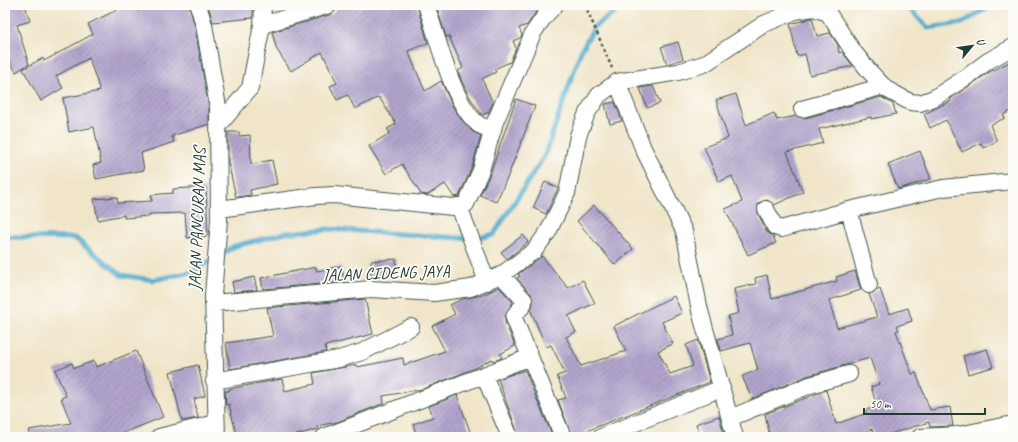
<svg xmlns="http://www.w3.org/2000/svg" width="1018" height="442" viewBox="0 0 1018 442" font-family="Caveat,sans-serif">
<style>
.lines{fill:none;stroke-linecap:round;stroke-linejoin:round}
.stream{stroke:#4ea9cc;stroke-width:5}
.building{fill:url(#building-hatch)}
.street-casing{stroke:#3e564a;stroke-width:18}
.path{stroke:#3e564a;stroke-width:2.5;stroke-dasharray:3 3;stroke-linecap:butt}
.street{stroke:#fff;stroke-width:16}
.labels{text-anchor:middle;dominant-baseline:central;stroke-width:3.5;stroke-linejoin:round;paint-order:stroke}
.street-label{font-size:17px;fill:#1f3d34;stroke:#fdfcf7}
</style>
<defs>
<pattern id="building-hatch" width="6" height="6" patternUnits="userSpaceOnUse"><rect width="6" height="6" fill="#b2a4cd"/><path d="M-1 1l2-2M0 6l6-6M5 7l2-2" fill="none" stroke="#9087a7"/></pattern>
</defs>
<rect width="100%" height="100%" fill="#fdfcf7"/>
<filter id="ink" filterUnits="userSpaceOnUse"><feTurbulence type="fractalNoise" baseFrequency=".025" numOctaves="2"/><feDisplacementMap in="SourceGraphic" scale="8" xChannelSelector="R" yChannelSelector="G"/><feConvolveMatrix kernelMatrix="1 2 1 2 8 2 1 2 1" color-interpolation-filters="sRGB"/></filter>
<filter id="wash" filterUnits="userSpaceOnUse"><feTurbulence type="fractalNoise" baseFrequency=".012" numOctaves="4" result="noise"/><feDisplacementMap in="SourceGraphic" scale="16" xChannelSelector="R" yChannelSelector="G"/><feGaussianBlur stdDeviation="0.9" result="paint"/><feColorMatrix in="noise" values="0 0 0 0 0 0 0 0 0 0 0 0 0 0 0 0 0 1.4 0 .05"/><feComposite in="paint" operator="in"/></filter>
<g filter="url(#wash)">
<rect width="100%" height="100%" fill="#f0e5c9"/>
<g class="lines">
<path class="stream" d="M906 5 928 28 962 23 992 5
M5 240 10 237 75 238 121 275 153 280 192 272 213 259
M220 255 235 246 286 233 328 229 475 239 494 234 545 155 581 51 595 26 620 9 639 5"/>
</g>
<g id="blocks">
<path class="building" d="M5 5H25L30 21 17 25 29 64 16 72 5 53Z
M127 5H135L138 11 155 5H189L195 27 209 108V124L172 136 174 142 141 153 144 170 96 179 93 165 101 163 94 127 69 132 63 98 100 91 89 58 56 76 63 88 41 101 23 69 43 58 44 61 93 34 88 24Z
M208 5H253V18L213 22Z
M346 5H417L428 43 408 51 425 91 441 81 452 105 461 119 473 132 481 136 472 167 459 196 454 197 445 184 427 195 421 194 402 164 386 174 369 146 390 133 387 129 396 124 379 97 355 109 348 95 337 100 330 86 337 83 322 52 291 71 277 50 272 32 332 14 338 7Z
M436 5H533L536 12 527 25 519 28 522 35 520 38 513 41 516 48 510 62 494 69 496 72 482 79 493 103 489 112 482 115 469 96 462 82 458 71 463 68 449 36 446 37Z
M812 18 817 36 830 33 838 45 839 53 842 52 853 66 810 75 805 54 797 56 790 24Z
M678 42 683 59 667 64 661 47Z
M1013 60V110L1003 115 1005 118 990 125 997 141 983 148 981 143 962 152 946 120 930 128 924 114 951 101 950 99 988 73Z
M653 86 660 103 647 108 640 88Z
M736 94 746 125 774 113 777 120 796 116 805 118 881 97 893 104 896 114 871 119V117L819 129 823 143 787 152 803 192 774 205 767 200 758 203V213L766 231 773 236 776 243 748 255 725 209 742 202 732 176 719 182 704 147 728 138 716 100Z
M516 99 535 106 508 176 496 202 480 195 490 174Z
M615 102 622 121 610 124 605 104Z
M228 132H239V136L250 135 251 164 272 160 277 184 250 190 251 195 236 197 228 162Z
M920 151 931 179 898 189 888 164Z
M545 182 558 188 546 214 533 208Z
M206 187 208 236 187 238 185 213 149 214 150 216 124 218V215L98 220 94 199 117 197 118 203 152 201 151 195 173 193V189Z
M594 205 633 249 615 265 577 221Z
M523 235 528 242 507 259 501 252Z
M542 256 568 288 583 280 595 303 568 316 576 332 566 337 581 366 626 351 614 326 674 296 682 313 662 322 673 344 658 351 670 374 693 366 686 345 698 340 710 382 584 432 586 437H572L558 400 566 398 557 376 565 373 551 345 546 347 531 311 533 303 531 294 517 278 520 276 518 274Z
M396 259 397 274 371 275V261Z
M341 266 345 282 263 289 261 278 316 267 317 271Z
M855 271 861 290 829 300 837 328 877 317 869 294 880 289 889 314 908 308 912 321 897 326 899 330 896 331 912 374 916 373 930 410 950 407 953 426 930 427 929 422 880 437H875L872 429 850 437H770L765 414 826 390 836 424 867 413 866 410 877 406 871 387 879 384 870 358 807 376 752 399 742 376 758 370 750 343 721 351 718 339 732 335 728 316 739 313 734 289 756 284 755 278 767 275 772 299 837 281 836 277Z
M254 277 257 290 234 292 232 282Z
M499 287 513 302 505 316V322L515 346 500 354 502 358 493 361 492 359 475 368 423 389 383 396 384 403 337 422 317 426 318 429 290 437H237L229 404 226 405 225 391H229V389L282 379 285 391 315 384 313 373 356 365 357 367 403 358 404 365 445 351 432 326 455 314 450 305 462 299 482 295Z
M365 299 373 334 325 346 326 352 230 369 226 343 273 336 267 308Z
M987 349 993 367 968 374 963 356Z
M136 351 163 417 121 434 122 437H30L29 430 71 423 61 398 66 396 55 370 72 363 74 368 94 361 96 367Z
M198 365 205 396 194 399 198 418 182 421 170 372Z
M525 370 532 388 553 437H519L498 379Z
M457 395 472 437H417L413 424 433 417 429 406Z
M719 416 725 437H701L696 424Z"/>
</g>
</g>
<g filter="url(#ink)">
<use href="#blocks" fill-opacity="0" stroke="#3e564a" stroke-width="1"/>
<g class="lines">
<defs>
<path id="street" d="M198 5 204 25 218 107 219 220 213 295 217 437
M426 5C438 37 452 103 478 124 482 127 488 128 493 130
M262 25 329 5
M617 82 643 148 684 231 700 311 735 437
M802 109 884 86
M219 125 250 88 262 25 263 5
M459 206 487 282
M219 209 316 196 334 195 453 207 466 204 481 170 495 122 533 33 544 17 555 5
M766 209 775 227 781 229 849 210
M501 275 524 300C525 308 515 310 514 318L563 437
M869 285 849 210 943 188 1013 181
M213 303 371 289 434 293 471 288 501 275 534 251 548 232 567 193 578 136 587 113 599 95 617 82 678 72 704 64 764 24 795 11 813 8 828 13 853 51 870 72 886 89 910 102 920 103 934 98 968 76 988 61 1013 47
M484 375 510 437
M214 381 339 359 362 352 411 327
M730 418 810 385 849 374
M159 437 216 423
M324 437 530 357
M601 437 722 388
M920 437 958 435 1013 424"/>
</defs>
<use href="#street" class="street-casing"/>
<path class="path" d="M585 5 612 68"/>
<use href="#street" class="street"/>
</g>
</g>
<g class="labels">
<g class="street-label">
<text transform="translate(197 219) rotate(-88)">JALAN PANCURAN MAS</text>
<text transform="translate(386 273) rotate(-2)">JALAN CIDENG JAYA</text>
</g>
</g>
<rect width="1018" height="442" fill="none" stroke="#fdfcf7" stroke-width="20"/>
<g transform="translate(972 46) rotate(61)" stroke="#fdfcf7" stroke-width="3" paint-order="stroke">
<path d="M0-3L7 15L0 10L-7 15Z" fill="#1f3d34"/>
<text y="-6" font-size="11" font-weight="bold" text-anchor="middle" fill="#1f3d34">U</text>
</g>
<path d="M864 408v6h121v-6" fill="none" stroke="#1f3d34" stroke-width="2"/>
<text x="870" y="408" font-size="12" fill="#1f3d34" stroke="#fdfcf7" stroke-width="3" paint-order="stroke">50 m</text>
</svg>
